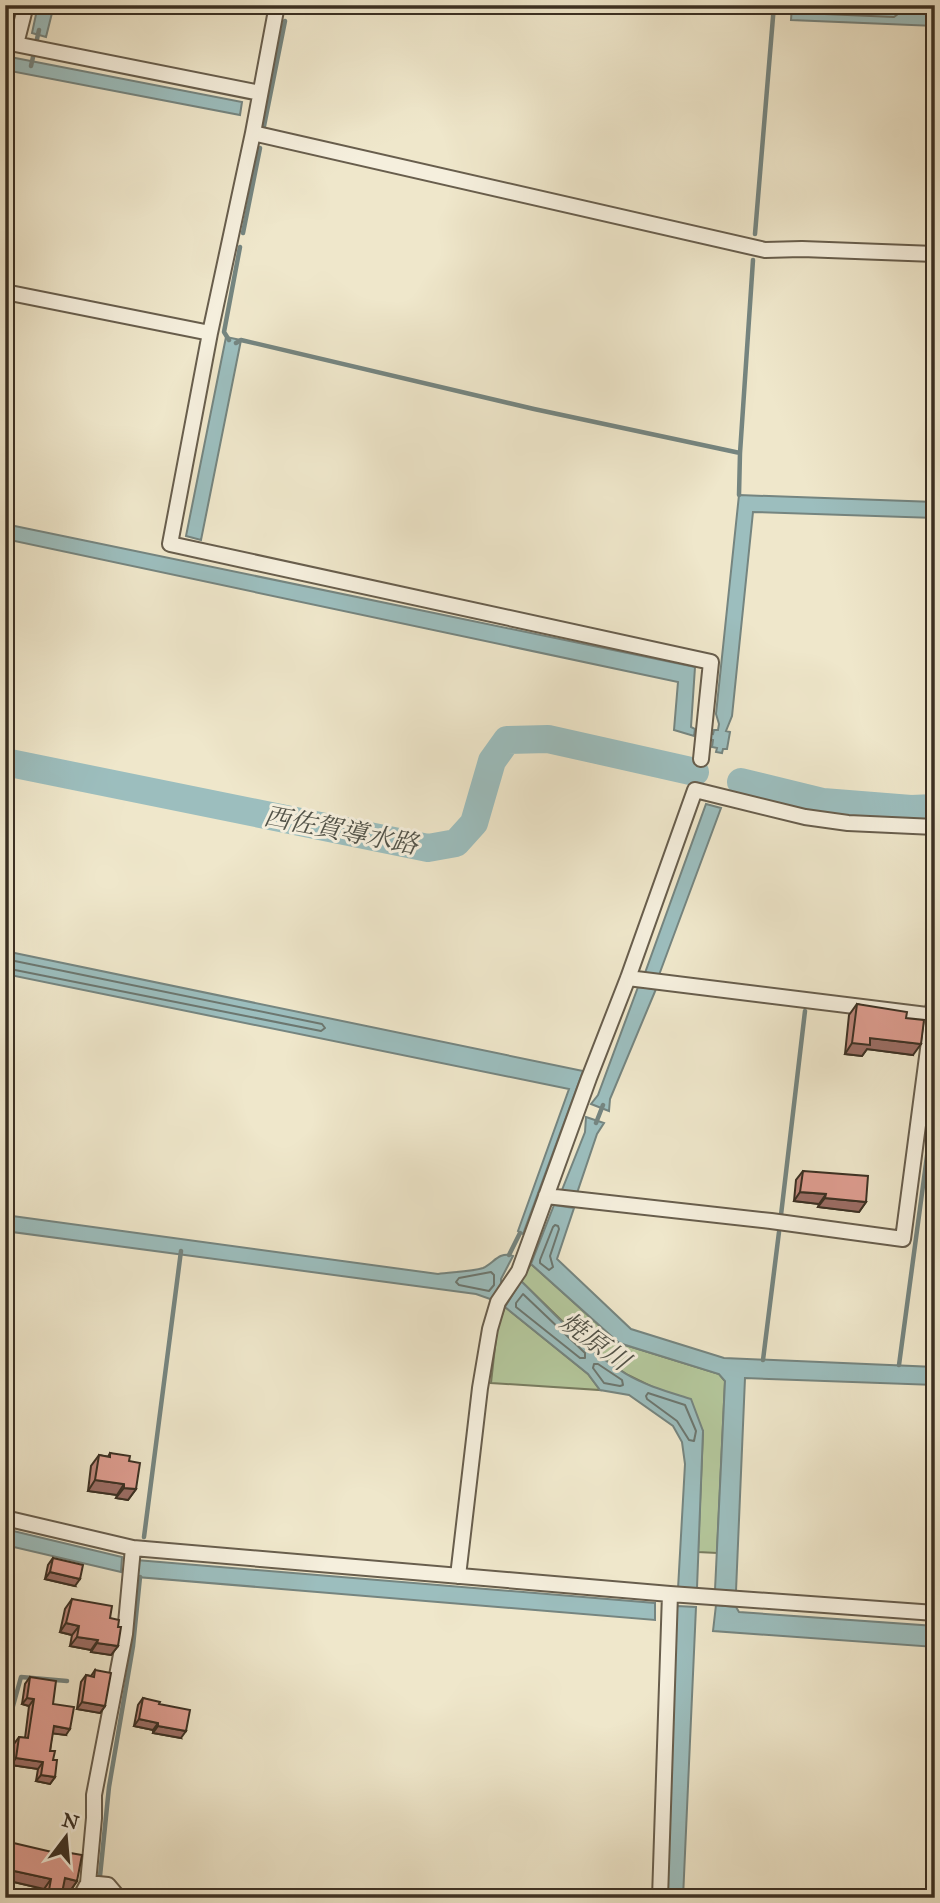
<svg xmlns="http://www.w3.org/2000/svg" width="940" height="1903" viewBox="0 0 940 1903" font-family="'IM FELL Great Primer','Noto Serif JP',serif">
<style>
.green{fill:#b4c79c;stroke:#787c60;stroke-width:2}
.water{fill:#9cbebe;stroke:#758580;stroke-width:2}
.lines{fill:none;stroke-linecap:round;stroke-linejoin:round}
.shore{stroke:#6c7770;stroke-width:2}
.stream{stroke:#758580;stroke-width:4.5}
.river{stroke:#9cbebe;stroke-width:28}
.minor-casing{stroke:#685e4d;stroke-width:18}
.minor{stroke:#f5efdd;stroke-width:14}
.wall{fill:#be867b;stroke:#3b3023;stroke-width:2}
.shaded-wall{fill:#9b6d64;stroke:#3b3023;stroke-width:2}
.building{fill:#dd9c8f;stroke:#3b3023;stroke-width:2}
.labels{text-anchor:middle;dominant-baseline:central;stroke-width:6;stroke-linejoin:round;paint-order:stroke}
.water-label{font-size:26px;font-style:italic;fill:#53544a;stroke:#f5efdd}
</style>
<rect width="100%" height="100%" fill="#efe7cb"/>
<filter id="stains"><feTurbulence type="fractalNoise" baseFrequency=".00286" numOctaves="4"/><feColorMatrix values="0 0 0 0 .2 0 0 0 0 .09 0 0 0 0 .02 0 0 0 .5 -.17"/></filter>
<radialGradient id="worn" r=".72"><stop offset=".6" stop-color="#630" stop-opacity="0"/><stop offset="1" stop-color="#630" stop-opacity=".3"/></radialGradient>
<path class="green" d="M531 1264 619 1343 719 1374 725 1381 717 1553 698 1552 703 1431 655 1388 628 1375 596 1354 521 1281Z
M505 1307 588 1374 600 1390 491 1383 497 1329Z"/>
<path class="water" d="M38 5H54L46 37 32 33Z
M792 5 935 10V26L791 20Z
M5 56 242 102 240 115 5 70Z
M226 337 241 340 201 540 186 536Z
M739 495 935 502V518L753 512 732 716 726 731 730 732 727 749H723L722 753 716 752 717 748 712 747 713 740 707 739 708 733 713 734 714 730H718L719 724 716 714Z
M5 524 695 667 691 727 695 729 694 736 674 730 678 682 5 539Z
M706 804 721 808 659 975 645 973Z
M5 951 583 1071 523 1234 518 1231 569 1089 5 974Z
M638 987 656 989 610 1099 609 1111 591 1104 598 1095Z
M586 1117 604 1123 597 1134 577 1193 562 1190 585 1132Z
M554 1205 574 1208 557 1259 631 1329 724 1358 935 1367V1385L745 1378 736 1591 715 1590 725 1381 719 1374 619 1343 531 1264Z
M5 1215 438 1274C450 1272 471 1272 483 1268 494 1263 499 1251 513 1256L501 1279V1286L493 1300 476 1294 5 1231Z
M521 1281C554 1313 586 1350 626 1374 646 1386 669 1392 691 1399L703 1431 697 1588 678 1589 685 1464 682 1442 673 1426 629 1395 600 1390 588 1374 505 1307Z
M5 1529 122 1557 121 1572 5 1545Z
M136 1560 655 1603V1620L137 1577Z
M716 1605 736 1607 739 1612 935 1626V1647L713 1631Z
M677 1606 696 1607 683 1898H664Z"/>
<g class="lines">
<path class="shore" d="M798 5 799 11 801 13 894 17 898 14 896 5
M5 959 322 1024 325 1028 321 1031 5 968
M555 1225 558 1226 559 1229 550 1256 553 1267 549 1270 540 1263V1260L553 1227Z
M491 1272 494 1275V1285L489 1291 459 1285 456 1282 459 1278Z
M523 1294 585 1353V1358H580L516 1307V1303Z
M594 1364H598L622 1380 623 1385 620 1386 604 1383 593 1368Z
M648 1393 685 1405 696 1431 694 1441 689 1440 677 1421 647 1399 646 1396Z"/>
<path class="stream" d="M288 6V5
M31 66 39 30
M264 126 285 21
M243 233 260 148
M755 234 774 5
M229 340 224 332 240 247
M236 343 241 340 534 409 740 453
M739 495 740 453 753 260
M596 1123 603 1105
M931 1126 935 1096
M781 1215 805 1011
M509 1255 520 1233
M763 1360 779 1232
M899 1365 929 1141
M144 1537 181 1251
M5 1735 21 1677 67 1681
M100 1876 109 1787 133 1646 140 1577"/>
<path class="river" d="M5 762 428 848 456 843 474 823 492 761 507 740 548 739 695 772
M741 782 823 802 911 809 935 808"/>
<defs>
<path id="minor" d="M5 42 260 93
M16 44 26 5
M253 133 765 250 802 249 935 254
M5 292 210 333 170 544 711 662 701 759
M210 333 253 133 277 5
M628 978 935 1016
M546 1196 771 1221 903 1239 935 996
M5 1518 133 1548 670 1594 935 1613
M458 1576 480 1388 490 1329 498 1302 519 1271 589 1078 628 978 695 790 805 817 848 823 935 827
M88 1883 108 1885 119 1898
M80 1898 88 1883 94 1818V1795L125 1634 133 1548
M660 1898 670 1594"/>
</defs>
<use href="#minor" class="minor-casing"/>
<use href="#minor" class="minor"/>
</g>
<path class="wall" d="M857 1004 906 1018 913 1055 867 1049 862 1056 845 1054 849 1015Z
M803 1171 866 1202 859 1212 818 1207 819 1204 794 1201 796 1180Z
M110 1453 129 1461 136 1489 128 1500 116 1498 117 1495 88 1491 91 1466 99 1455 108 1457Z
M53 1558 75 1586 45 1579 48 1565Z
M72 1599 110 1618 118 1646 111 1655 91 1652V1650L70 1646 72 1635 60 1632 65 1609Z
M95 1670 105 1706 100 1713 77 1709 81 1682 86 1675 91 1676Z
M30 1677 53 1704 66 1735 52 1733 50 1751 53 1760 55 1777 50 1784 36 1781 38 1769 11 1765 14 1744 19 1737 25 1738 29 1706 22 1704 25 1684Z
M143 1698 159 1704 181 1738 153 1733V1730L134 1726 138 1705Z
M70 1853 77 1881 70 1891 62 1889 58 1898H42L44 1889 5 1880 67 1856Z"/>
<path class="shaded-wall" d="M870 1038 921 1044 913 1055 867 1049 862 1056 845 1054 852 1043Z
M800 1192 826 1194 819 1204 794 1201Z
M825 1198 866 1202 859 1212 818 1207Z
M95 1480 124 1484 117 1495 88 1491Z
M124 1488 136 1489 128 1500 116 1498Z
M50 1572 80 1579 75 1586 45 1579Z
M66 1623 79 1626 72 1635 60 1632Z
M77 1637 98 1640 91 1650 70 1646Z
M97 1643 118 1646 111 1655 91 1652Z
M27 1698 34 1699 29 1706 22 1704Z
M82 1702 105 1706 100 1713 77 1709Z
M139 1719 158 1723 153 1730 134 1726Z
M54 1726 70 1729 66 1735 49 1733Z
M158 1726 186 1731 181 1738 153 1733Z
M16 1758 43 1762 38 1769 11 1765Z
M41 1775 55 1777 50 1784 36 1781Z
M5 1869 51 1879 44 1889 5 1880Z
M65 1878 77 1881 70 1891 58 1888Z
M49 1890 62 1893 58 1898H43Z"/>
<path class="building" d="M857 1004 907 1012 906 1018 924 1020 921 1044 870 1038V1045L852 1043Z
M803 1171 868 1176 866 1202 825 1198 826 1194 800 1192Z
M110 1453 130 1456 129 1461 140 1463 136 1489 124 1488V1484L95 1480 99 1455 110 1457Z
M53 1558 83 1565 80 1579 50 1572Z
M72 1599 112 1606 110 1618 119 1620 118 1627H121L118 1646 97 1643 98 1640 77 1637 79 1626 66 1623Z
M95 1670 111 1673 105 1706 82 1702 86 1675 94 1677Z
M30 1677 56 1681 53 1704 74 1707 70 1729 54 1726 50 1751H55L53 1760H57L55 1777 41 1775 43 1762 16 1758 19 1737 28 1738 34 1699 27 1698Z
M143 1698 160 1702 159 1704 190 1710 186 1731 158 1726V1723L139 1719Z
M5 1841 69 1856 70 1853 82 1855 77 1881 65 1878 62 1893 49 1890 51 1879 5 1869Z"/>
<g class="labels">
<g class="water-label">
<text transform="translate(341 830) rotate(11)">西佐賀導水路</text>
<text transform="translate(595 1341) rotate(36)">焼原川</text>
</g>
</g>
<rect width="940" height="1903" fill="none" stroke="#efe7cb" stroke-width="28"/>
<rect x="7" y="7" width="926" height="1889" fill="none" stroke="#3b3023" stroke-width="3.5"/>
<rect x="14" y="14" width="912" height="1875" fill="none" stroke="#3b3023" stroke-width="2"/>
<g transform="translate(66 1837) rotate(16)" stroke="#f5efdd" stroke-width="5" paint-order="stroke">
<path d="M0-5L12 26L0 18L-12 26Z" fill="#3b3023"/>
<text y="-10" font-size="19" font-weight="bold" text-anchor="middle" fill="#3b3023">N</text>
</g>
<rect width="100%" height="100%" filter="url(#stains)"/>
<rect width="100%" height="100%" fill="url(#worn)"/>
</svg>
